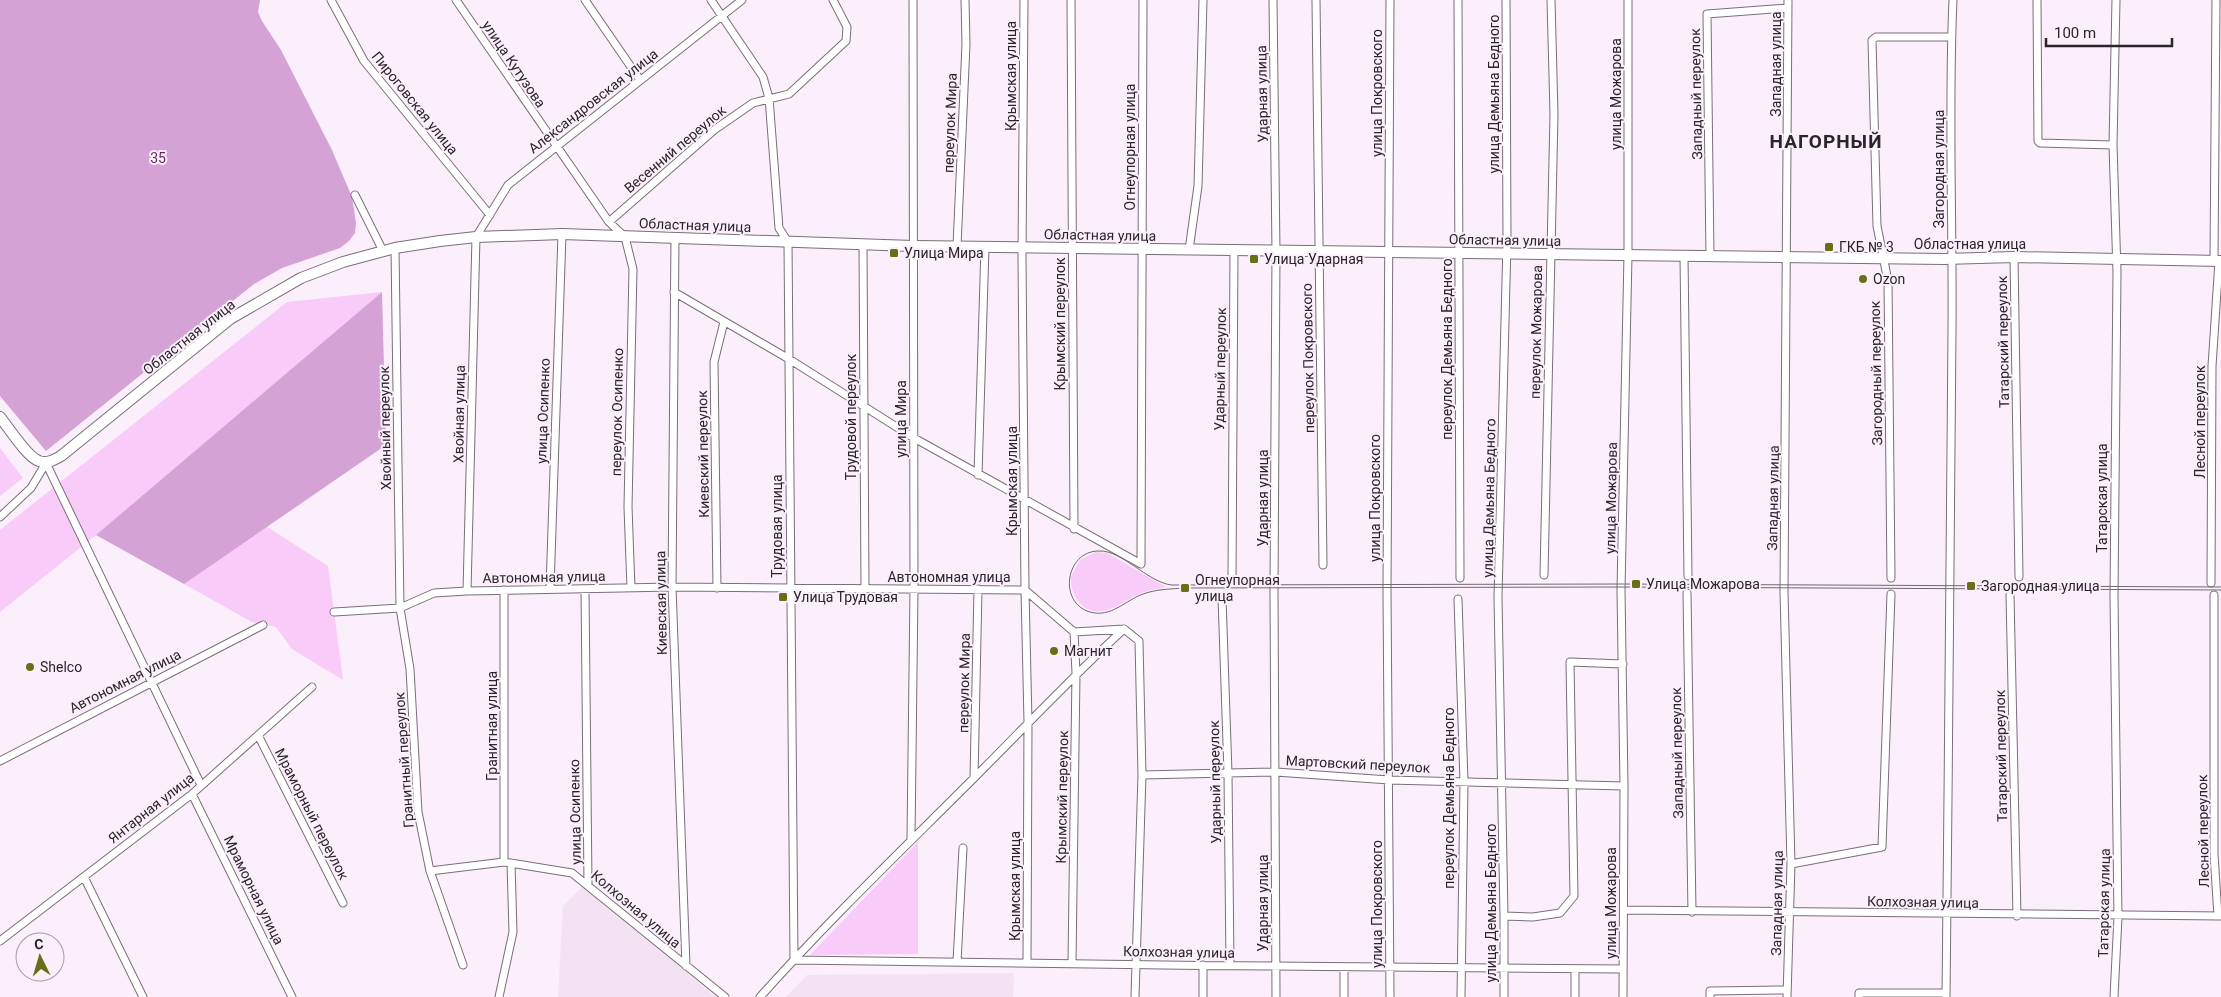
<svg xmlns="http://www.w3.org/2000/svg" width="2221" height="997" viewBox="0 0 2221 997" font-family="Roboto,sans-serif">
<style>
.built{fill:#f3e2f2}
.green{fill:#f8cbf9}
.forest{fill:#d5a2d6}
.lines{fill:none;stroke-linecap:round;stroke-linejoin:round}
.minor-casing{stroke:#786f78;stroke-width:9}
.secondary-casing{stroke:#786f78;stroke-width:12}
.minor{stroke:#fff;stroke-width:7}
.secondary{stroke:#fff;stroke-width:10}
.tram{stroke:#706a70;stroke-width:1}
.poi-dot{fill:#667018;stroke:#faeffa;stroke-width:2}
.labels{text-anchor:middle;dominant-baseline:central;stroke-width:4;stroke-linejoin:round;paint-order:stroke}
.street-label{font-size:14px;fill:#292529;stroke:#faeffa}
.park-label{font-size:14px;fill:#652968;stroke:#faeffa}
.poi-label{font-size:14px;fill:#292529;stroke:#faeffa;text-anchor:start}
.district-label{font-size:19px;font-weight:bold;letter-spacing:1px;fill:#292529;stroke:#faeffa}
</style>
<rect width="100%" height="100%" fill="#faeffa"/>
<path class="built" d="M585 884 693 978 715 997H558L563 906Z
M1014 973 1013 997H786L807 975Z"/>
<path class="green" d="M382 292 96 535 0 612V530L287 302Z
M0 448 23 478 0 496Z
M266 526 328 566 343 680 292 649 276 627 252 622 184 584Z
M1096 552 1107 553 1166 587C1158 589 1148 590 1139 594 1121 603 1097 623 1079 602 1073 595 1070 585 1071 576L1080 560Z
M918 842V954L810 955Z"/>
<path class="forest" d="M0 0H260L258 12 262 21 281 50 332 150 352 197 356 223 355 233 349 241 340 248 282 268 254 284 46 451 0 396Z
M382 292 386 445 184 584 96 535Z"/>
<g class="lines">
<defs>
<path id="minor" d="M331 0 364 61 490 215
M456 0 609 222 625 237 633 269 628 507 631 588
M585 0 640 80
M711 0 763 77 769 98 779 228 788 242 794 960
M1024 0 1022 257 1025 590 1028 722 1027 963
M1071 0 1074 529
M1273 0 1276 252 1274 592 1276 997
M1316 0 1323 565
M1390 0 1387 592 1390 997
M1458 0 1460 578
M2037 0 2038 141 2040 143 2113 145
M355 195 383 251
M609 222 714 130 753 103 789 94 846 41 847 27 833 0
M675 238 672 587 686 966
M863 245 865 589
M957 246 966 44 965 0
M395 248 400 608 410 669 418 812 430 871 463 965
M1189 250 1198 186 1203 0
M1684 256 1688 576
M1710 256 1707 14 1788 8
M2014 257 2019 577
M2214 261 2216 0
M674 292 789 359 914 438 1141 564 1143 0
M46 463 201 785
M978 475 985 247
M0 517 31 488 46 463
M1544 575 1554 114 1551 0
M1891 578 1888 281 1877 226 1872 40 1876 37H1951
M1232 579 1234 250
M2211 583 2212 366 2219 261
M550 588 562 234
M717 588 714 362 724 322
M585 589 588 885
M467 591 476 237 508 185 742 0
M1687 593 1692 912
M2010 595 2017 916
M2214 595V854L2218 916
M1222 598 1228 773 1230 965
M1458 599 1464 782 1461 997
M334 612 400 608 434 593 467 591 672 587 1025 590 1074 632 1124 629
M1124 629 1139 641 1142 775 1135 997
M258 735 343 903
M0 761 263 625
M1142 775 1276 772 1389 780 1624 786
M974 778 978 589
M192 794 292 997
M911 839 914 589 913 0
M504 862V590
M1791 864 1882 847 1891 594
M430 871 504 862 572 873 725 997
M84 877 143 997
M1624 910 2221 916
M1504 916 1533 917 1560 913 1574 896 1570 662 1623 664
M0 941 192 794 312 687
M794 960C1070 964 1347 968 1623 969
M957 962 963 848
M1072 963 1076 673 1074 632
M499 997 513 932 511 863
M760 997C828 921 902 850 974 778 1024 728 1072 677 1124 629
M1203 997V965
M1344 997V968
M1504 997V916L1498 597 1507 242 1506 0
M1575 997V969
M1623 997 1624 786 1621 590 1628 255V0
M1710 997V991L1787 990
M1787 997 1791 864 1784 592 1788 0
M1859 997V993H1946
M1946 997C1948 775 1951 553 1952 331 1953 220 1948 110 1953 0
M2114 997 2118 917 2114 596 2117 272 2113 145 2116 0"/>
<path id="secondary" d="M0 417C9 428 27 457 39 461 47 464 54 460 61 456L230 319 301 278 343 262 395 248 440 241 476 237 562 234 913 246 1944 259 2014 257 2221 261"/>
</defs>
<use href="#minor" class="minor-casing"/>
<use href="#secondary" class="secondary-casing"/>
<use href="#minor" class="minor"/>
<use href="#secondary" class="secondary"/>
<path class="tram" d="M2221 587 1622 584 1171 585C1146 581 1122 550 1099 551 1065 551 1058 603 1090 612 1111 618 1126 600 1143 594 1157 589 1171 589 1185 588L1622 587 2221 590"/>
</g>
<g class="poi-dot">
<rect x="1824" y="242" width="10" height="10" rx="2.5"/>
<rect x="889" y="248" width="10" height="10" rx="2.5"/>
<rect x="1249" y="254" width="10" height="10" rx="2.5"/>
<circle cx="1863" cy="279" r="5"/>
<rect x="1631" y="579" width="10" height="10" rx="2.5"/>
<rect x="1966" y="581" width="10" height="10" rx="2.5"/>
<rect x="1180" y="583" width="10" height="10" rx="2.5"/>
<rect x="778" y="592" width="10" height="10" rx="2.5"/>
<circle cx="1054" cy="651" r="5"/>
<circle cx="30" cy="667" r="5"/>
</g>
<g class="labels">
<g class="street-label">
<text transform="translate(514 64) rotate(56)">улица Кутузова</text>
<text transform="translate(1776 64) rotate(-90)">Западная улица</text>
<text transform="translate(1011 76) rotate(-90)">Крымская улица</text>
<text transform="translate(1377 93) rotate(-90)">улица Покровского</text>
<text transform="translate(1262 94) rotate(-91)">Ударная улица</text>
<text transform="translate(1494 94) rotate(-90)">улица Демьяна Бедного</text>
<text transform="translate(1616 94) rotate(-90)">улица Можарова</text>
<text transform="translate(1696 94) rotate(-91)">Западный переулок</text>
<text transform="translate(593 101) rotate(-38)">Александровская улица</text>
<text transform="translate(415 103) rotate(51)">Пироговская улица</text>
<text transform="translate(950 123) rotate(-88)">переулок Мира</text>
<text transform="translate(1130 147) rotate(-90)">Огнеупорная улица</text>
<text transform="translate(675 149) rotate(-40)">Весенний переулок</text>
<text transform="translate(1939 169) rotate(-90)">Загородная улица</text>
<text transform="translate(695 225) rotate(2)">Областная улица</text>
<text transform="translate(1100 235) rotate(1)">Областная улица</text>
<text transform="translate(1505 240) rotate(1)">Областная улица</text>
<text x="1970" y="244">Областная улица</text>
<text transform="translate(1060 324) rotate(-90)">Крымский переулок</text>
<text transform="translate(1536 332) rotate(-89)">переулок Можарова</text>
<text transform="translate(189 337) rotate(-38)">Областная улица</text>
<text transform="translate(2003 342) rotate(-91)">Татарский переулок</text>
<text transform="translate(1447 349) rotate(-90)">переулок Демьяна Бедного</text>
<text transform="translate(1308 358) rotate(-91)">переулок Покровского</text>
<text transform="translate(1220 369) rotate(-89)">Ударный переулок</text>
<text transform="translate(1876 373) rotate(-91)">Загородный переулок</text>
<text transform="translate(543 411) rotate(-88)">улица Осипенко</text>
<text transform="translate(617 412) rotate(-89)">переулок Осипенко</text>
<text transform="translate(459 414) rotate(-89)">Хвойная улица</text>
<text transform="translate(851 417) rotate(-90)">Трудовой переулок</text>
<text transform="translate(901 419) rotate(-90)">улица Мира</text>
<text transform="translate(2200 422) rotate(-90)">Лесной переулок</text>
<text transform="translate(385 428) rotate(-91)">Хвойный переулок</text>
<text transform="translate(703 454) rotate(-91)">Киевский переулок</text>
<text transform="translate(1012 481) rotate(-90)">Крымская улица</text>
<text transform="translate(1263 498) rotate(-90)">Ударная улица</text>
<text transform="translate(1375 498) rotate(-90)">улица Покровского</text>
<text transform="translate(1489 498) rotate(-89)">улица Демьяна Бедного</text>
<text transform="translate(1611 498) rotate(-89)">улица Можарова</text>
<text transform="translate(1773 498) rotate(-89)">Западная улица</text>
<text transform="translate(2102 498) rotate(-90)">Татарская улица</text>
<text transform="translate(777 526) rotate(-90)">Трудовая улица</text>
<text transform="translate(544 577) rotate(-1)">Автономная улица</text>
<text x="949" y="577">Автономная улица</text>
<text transform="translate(661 603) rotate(-91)">Киевская улица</text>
<text transform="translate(125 681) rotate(-27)">Автономная улица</text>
<text transform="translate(964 683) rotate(-89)">переулок Мира</text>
<text transform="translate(492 726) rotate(-90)">Гранитная улица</text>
<text transform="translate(1677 753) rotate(-91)">Западный переулок</text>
<text transform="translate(2001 756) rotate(-91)">Татарский переулок</text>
<text transform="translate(404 760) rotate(-94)">Гранитный переулок</text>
<text transform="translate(1358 764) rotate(3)">Мартовский переулок</text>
<text transform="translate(1215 782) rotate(-91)">Ударный переулок</text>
<text transform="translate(1062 797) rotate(-89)">Крымский переулок</text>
<text transform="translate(1449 798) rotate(-90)">переулок Демьяна Бедного</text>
<text transform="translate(151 808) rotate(-38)">Янтарная улица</text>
<text transform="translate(575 812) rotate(-91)">улица Осипенко</text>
<text transform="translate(312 814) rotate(63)">Мраморный переулок</text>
<text transform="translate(2203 831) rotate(-91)">Лесной переулок</text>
<text transform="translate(1015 886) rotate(-90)">Крымская улица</text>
<text transform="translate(254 890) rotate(64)">Мраморная улица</text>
<text transform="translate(1923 902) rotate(1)">Колхозная улица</text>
<text transform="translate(1263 903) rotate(-90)">Ударная улица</text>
<text transform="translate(1491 903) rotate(-90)">улица Демьяна Бедного</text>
<text transform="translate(1611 903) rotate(-90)">улица Можарова</text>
<text transform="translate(1777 903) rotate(-89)">Западная улица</text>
<text transform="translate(2104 903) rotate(-89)">Татарская улица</text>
<text transform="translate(1377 904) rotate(-90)">улица Покровского</text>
<text transform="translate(636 909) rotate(40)">Колхозная улица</text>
<text transform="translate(1179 952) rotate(1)">Колхозная улица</text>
</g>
<g class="park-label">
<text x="158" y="158">35</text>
</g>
<g class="poi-label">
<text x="1839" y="247">ГКБ № 3</text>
<text x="904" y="253">Улица Мира</text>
<text x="1264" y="259">Улица Ударная</text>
<text x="1873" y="279">Ozon</text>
<text x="1195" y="580">Огнеупорная<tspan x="1195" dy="16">улица</tspan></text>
<text x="1646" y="584">Улица Можарова</text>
<text x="1981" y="586">Загородная улица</text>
<text x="793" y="597">Улица Трудовая</text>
<text x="1064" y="651">Магнит</text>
<text x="40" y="667">Shelco</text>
</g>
<g class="district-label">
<text x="1826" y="141">НАГОРНЫЙ</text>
</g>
</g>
<g transform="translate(40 957) rotate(355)"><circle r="24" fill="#faeffa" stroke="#a69ea6"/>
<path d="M0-4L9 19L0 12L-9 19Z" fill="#667018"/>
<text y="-8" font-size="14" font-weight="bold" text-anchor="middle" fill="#292529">С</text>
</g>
<path d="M2046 38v8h126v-8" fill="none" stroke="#292529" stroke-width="2.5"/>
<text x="2054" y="38" font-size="15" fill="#292529" stroke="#faeffa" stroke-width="4" paint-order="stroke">100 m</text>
</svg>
